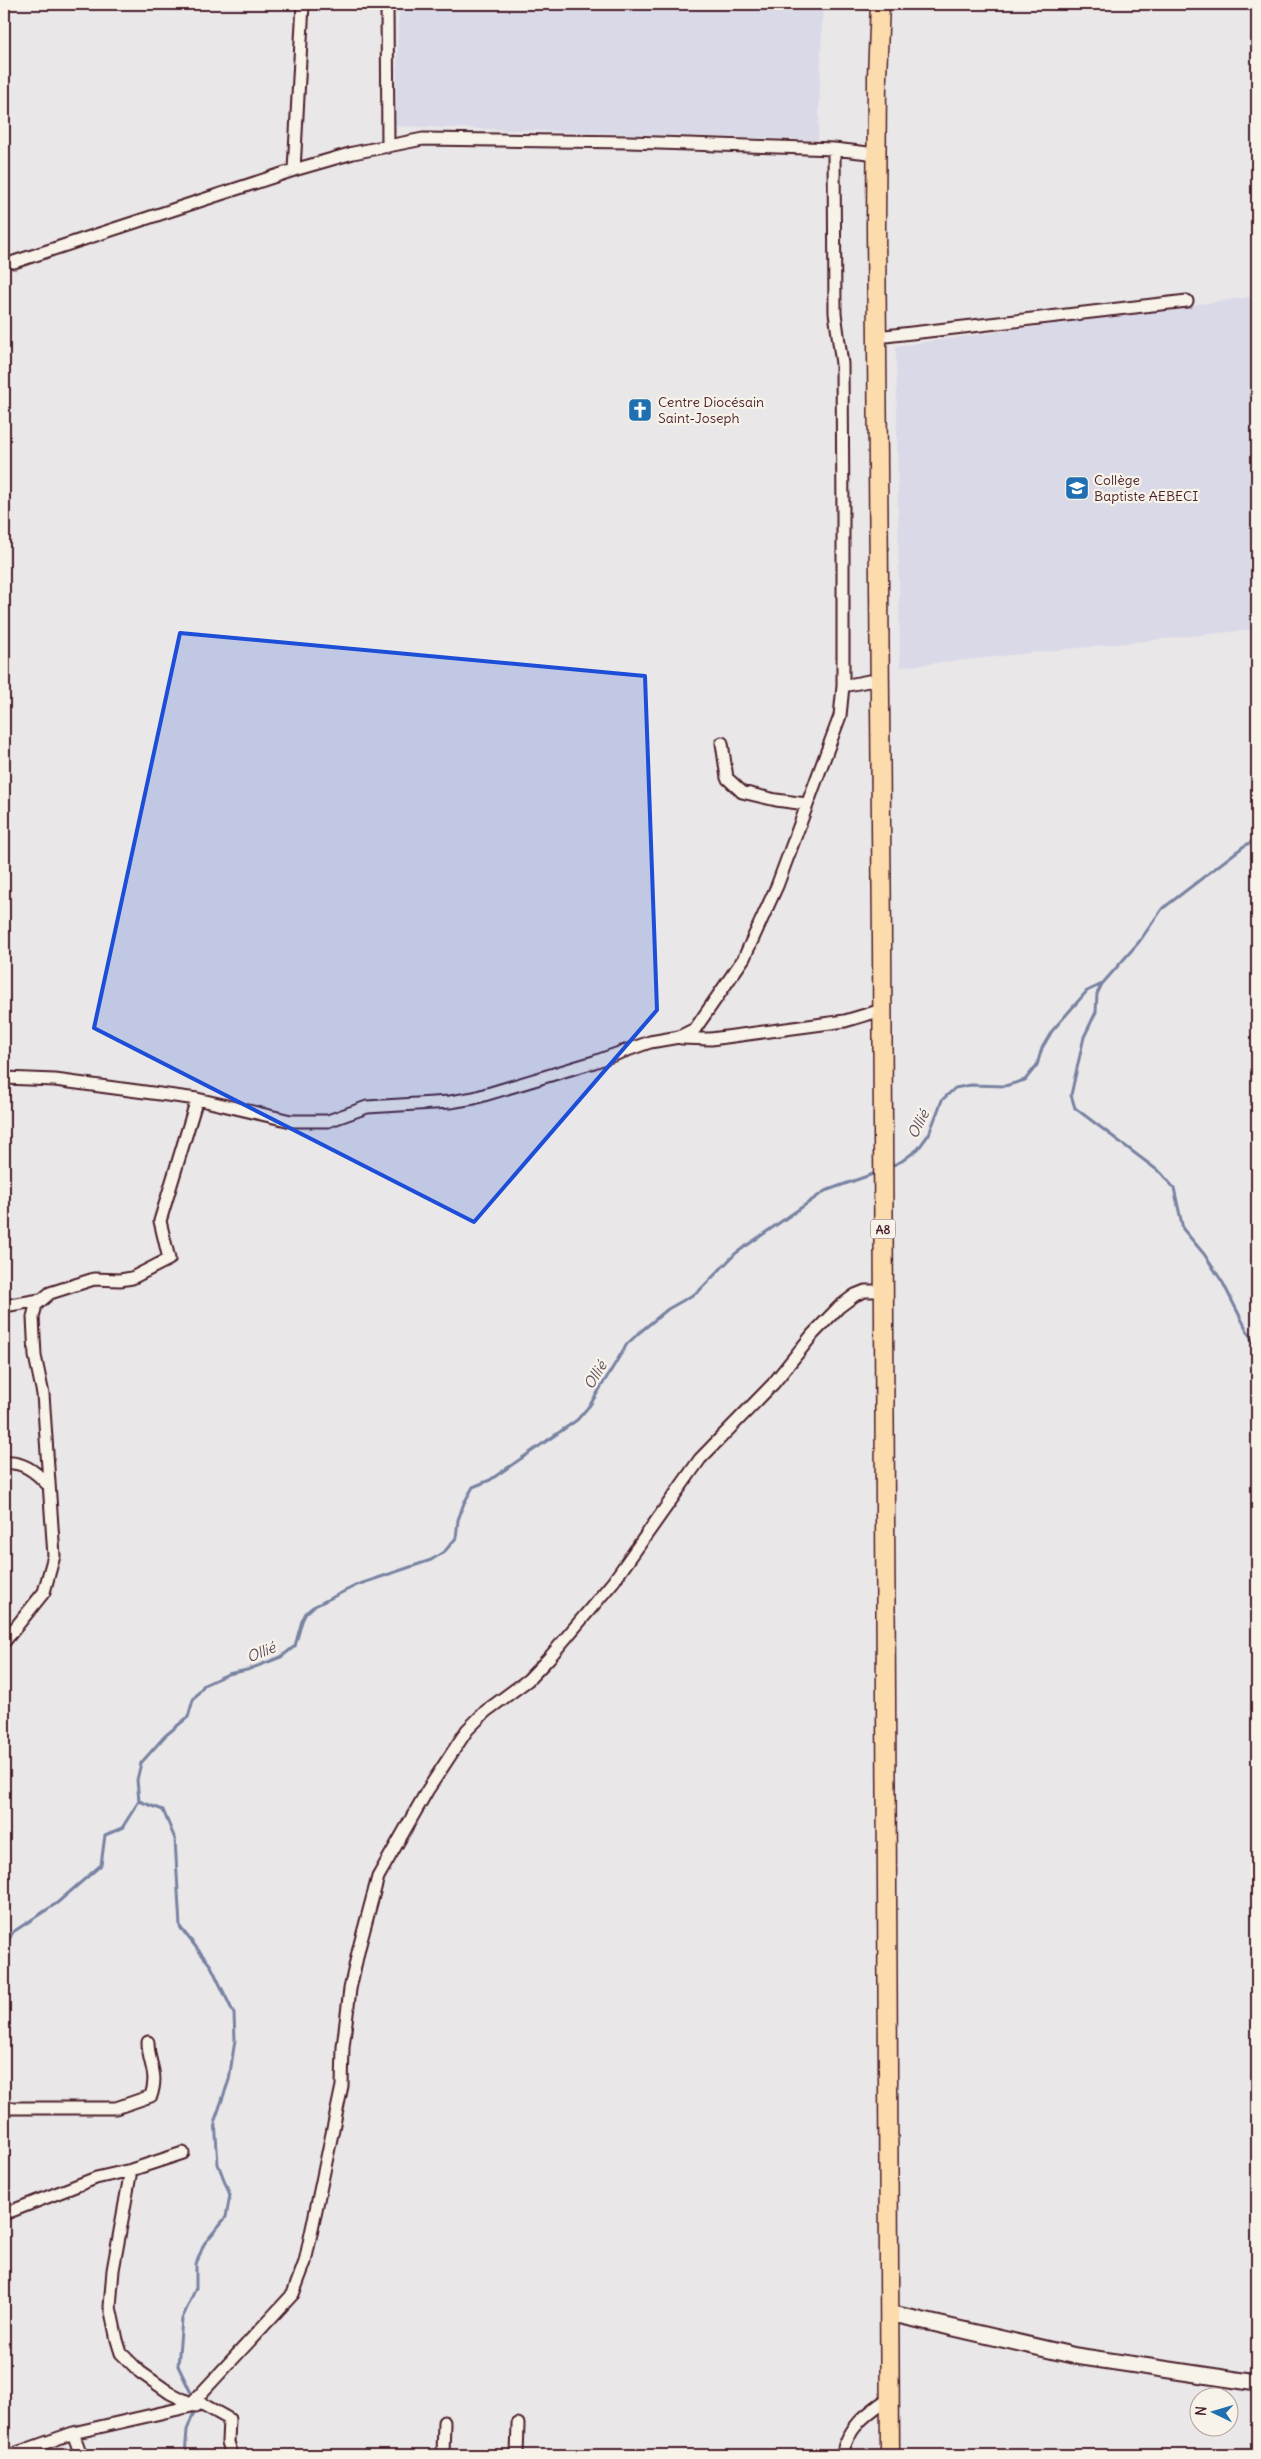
<svg xmlns="http://www.w3.org/2000/svg" width="1261" height="2459" viewBox="0 0 1261 2459" font-family="Delius,sans-serif">
<style>
.built{fill:#dad9e8}
.lines{fill:none;stroke-linecap:round;stroke-linejoin:round}
.stream{stroke:#7883a2;stroke-width:3}
.street-casing{stroke:#4a1f2b;stroke-width:15}
.secondary-casing{stroke:#4a1f2b;stroke-width:19}
.primary-casing{stroke:#4a1f2b;stroke-width:21}
.street{stroke:#f7f3e8;stroke-width:11}
.secondary{stroke:#f7f3e8;stroke-width:15}
.primary{stroke:#fcdcac;stroke-width:18}
.marked{fill:#1d4ed8;fill-opacity:0.2;stroke:#1d4ed8;stroke-width:4;stroke-linejoin:round}
.labels{text-anchor:middle;dominant-baseline:central;stroke-width:4.5;stroke-linejoin:round;paint-order:stroke}
.shield{fill:#f7f3e8;stroke:#7e5f64;stroke-width:1}
.shield-label{font-size:12px;font-weight:bold;fill:#4a1f2b}
.poi-label{font-size:14px;fill:#4a1f2b;stroke:#f7f3e8;text-anchor:start}
.water-label{font-size:15px;font-style:italic;fill:#615166;stroke:#f7f3e8}
</style>
<rect width="100%" height="100%" fill="#eae7e8"/>
<filter id="ink" filterUnits="userSpaceOnUse"><feTurbulence type="fractalNoise" baseFrequency=".02" numOctaves="2"/><feDisplacementMap in="SourceGraphic" scale="10" xChannelSelector="R" yChannelSelector="G"/><feConvolveMatrix kernelMatrix="1 2 1 2 8 2 1 2 1" color-interpolation-filters="sRGB"/></filter>
<g filter="url(#ink)">
<path class="built" d="M399 4H823L818 140 395 126Z
M1257 296V629L900 667 896 346Z"/>
<g class="lines">
<path class="stream" d="M1102 984 1097 994 1096 1012 1084 1037 1071 1095 1075 1108 1161 1173 1174 1188 1183 1229 1204 1254 1223 1283 1257 1350
M889 1167 902 1161 918 1149 929 1134 942 1100 955 1088 971 1085 1005 1086 1025 1080 1037 1065 1042 1048 1052 1031 1087 991 1102 984 1139 942 1162 909 1244 846 1257 839
M139 1801 163 1810 175 1839 180 1927 211 1966 234 2014 235 2040 229 2080 215 2120 218 2164 230 2195 226 2217 204 2244 196 2264V2288L182 2319 178 2366 193 2397
M4 1949 13 1932 57 1903 101 1865 105 1835 122 1828 139 1801 137 1780 141 1763 165 1736 188 1717 193 1700 204 1685 228 1674 247 1670 281 1657 295 1646 302 1621 306 1613 313 1607 357 1585 431 1560 445 1551 456 1538 458 1520 464 1503 473 1487 490 1480 577 1420 590 1405 627 1344 640 1332 668 1309 698 1292 736 1253 825 1191 876 1173
M185 2455 187 2430 196 2407"/>
<defs>
<path id="street" d="M387 4 388 147
M294 170 303 4
M14 262 294 170 353 153 423 139 629 142 834 149 877 154
M877 337 1187 301
M843 686 879 679
M722 743 727 778 742 792 776 800 806 804
M681 1038 711 1039 845 1021 882 1010
M4 1078 55 1080 197 1099 291 1121H328L367 1107 450 1102 474 1098 594 1062 650 1042 679 1037 695 1029 744 958 777 886 840 716 843 686V518L842 364 835 313 834 149
M4 1306 40 1300
M4 1463C22 1461 35 1471 47 1484
M4 1642 44 1592 54 1556 43 1394 35 1356 33 1317 36 1305 50 1293 94 1279 120 1280 132 1278 169 1259 160 1221 197 1099
M4 2108H116L151 2096C159 2072 148 2065 148 2042
M131 2170 113 2270 110 2307 117 2340 121 2353 140 2372 170 2393 196 2406
M4 2214 96 2178 131 2170 183 2153
M73 2433 81 2455
M11 2455 73 2433 196 2405
M232 2455 228 2442 229 2419 195 2400 293 2294 305 2262 342 2086 343 2047 350 1989 359 1948 378 1877 427 1791 467 1730 486 1711 528 1680 549 1658 613 1582 700 1459 773 1384 813 1334 839 1307 855 1295 865 1291H884
M443 2455 444 2422
M517 2455 518 2424
M842 2455C848 2427 866 2414 889 2398"/>
<path id="secondary" d="M889 2313 1076 2356 1257 2383"/>
<path id="primary" d="M880 4 877 76 876 228 882 941 890 2455"/>
</defs>
<use href="#street" class="street-casing"/>
<use href="#secondary" class="secondary-casing"/>
<use href="#primary" class="primary-casing"/>
<use href="#street" class="street"/>
<use href="#secondary" class="secondary"/>
<use href="#primary" class="primary"/>
</g>
</g>
<path class="marked" d="M180 633 645 676 657 1010 474 1222 94 1028Z"/>
<defs>
<symbol id="church-square" viewBox="-11 -11 22 22"><rect x="-9" y="-9" width="18" height="18" rx="4" fill="#1f6fb2" stroke="#f7f3e8"/><path d="M-1.2-6h2.4v3.5h3.3v2.4h-3.3V6h-2.4V-.1h-3.3v-2.4h3.3Z" fill="#fff"/></symbol>
<symbol id="school-square" viewBox="-11 -11 22 22"><rect x="-9" y="-9" width="18" height="18" rx="4" fill="#1f6fb2" stroke="#f7f3e8"/><path d="M0-5L7-2L0 1L-7-2ZM-4 1L0 2.5L4 1V4Q0 6-4 4Z" fill="#fff"/></symbol>
</defs>
<g fill-rule="evenodd">
<use href="#church-square" x="626" y="396" width="28" height="28"/>
<use href="#school-square" x="1063" y="474" width="28" height="28"/>
</g>
<g class="labels">
<rect class="shield" x="870.5" y="1219.5" width="25" height="19" rx="4"/>
<g class="shield-label">
<text x="883" y="1229">A8</text>
</g>
<g class="poi-label">
<text x="658" y="402">Centre Diocésain<tspan x="658" dy="16">Saint-Joseph</tspan></text>
<text x="1094" y="480">Collège<tspan x="1094" dy="16">Baptiste AEBECI</tspan></text>
</g>
<g class="water-label">
<text transform="translate(918 1124) rotate(-63)">Ollié</text>
<text transform="translate(595 1375) rotate(-59)">Ollié</text>
<text transform="translate(261 1652) rotate(-22)">Ollié</text>
</g>
</g>
<rect width="1261" height="2459" fill="none" stroke="#f7f3e8" stroke-width="20"/>
<rect x="10" y="10" width="1241" height="2439" fill="none" stroke="#4a1f2b" stroke-width="2" filter="url(#ink)"/>
<g transform="translate(1214 2412) rotate(275)"><circle r="24" fill="#f7f3e8" stroke="#b29e9c"/>
<path d="M0-4L9 19L0 12L-9 19Z" fill="#1f6fb2"/>
<text y="-8" font-size="14" font-weight="bold" text-anchor="middle" fill="#4a1f2b">N</text>
</g>
</svg>
